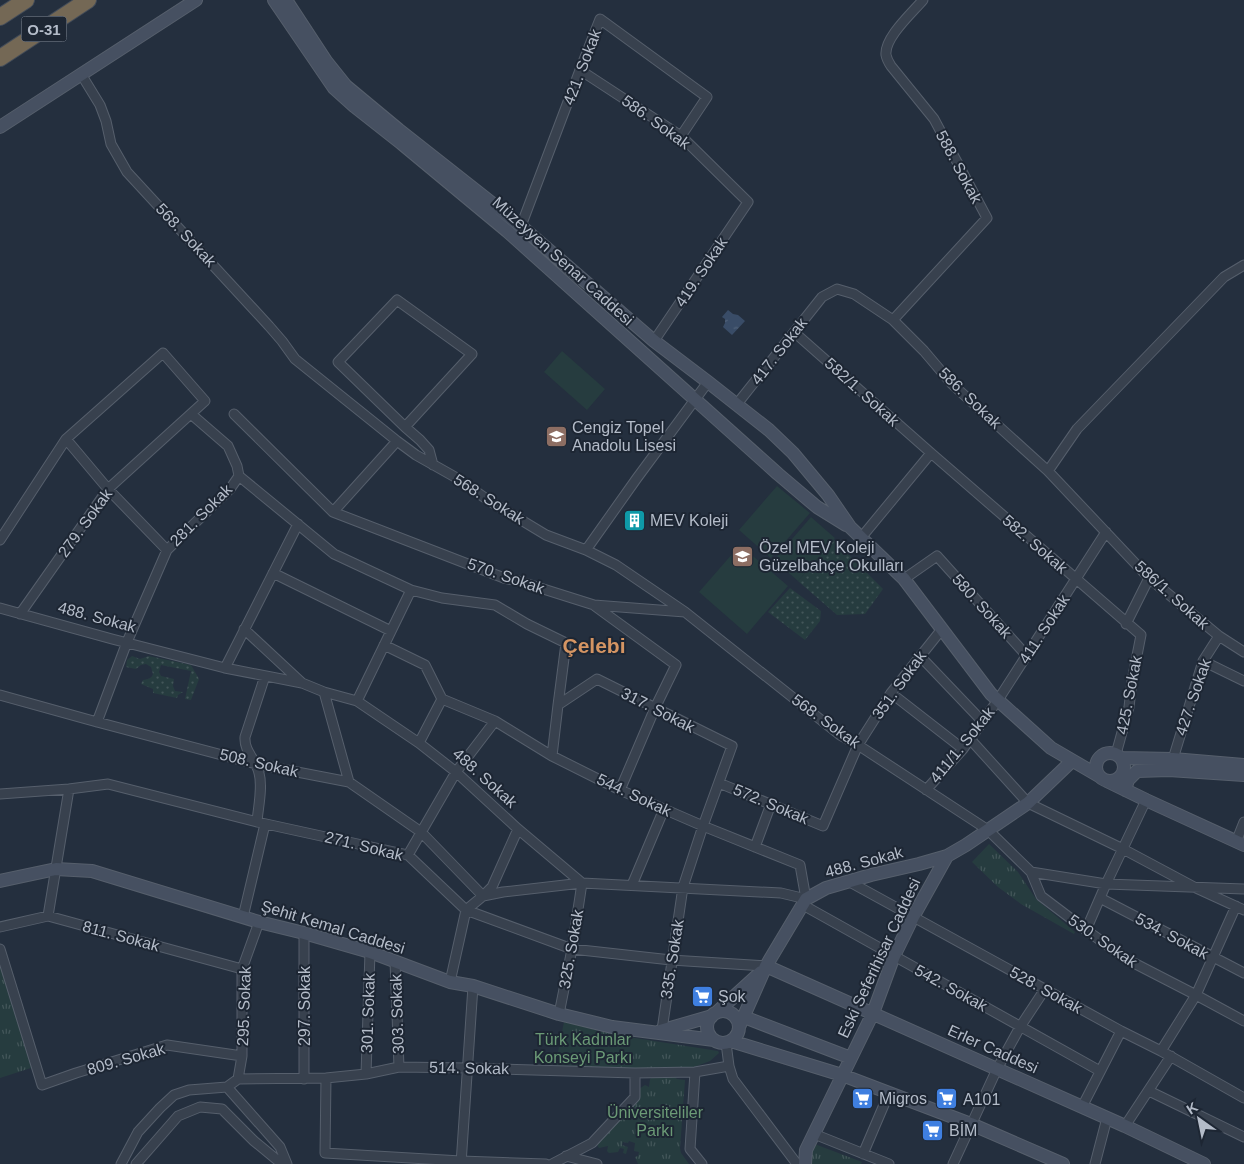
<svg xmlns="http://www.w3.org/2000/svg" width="1244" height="1164" viewBox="0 0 1244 1164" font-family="Helvetica,sans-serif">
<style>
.grass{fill:url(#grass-dots)}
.park{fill:url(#park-tufts)}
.garden{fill:#263c3f}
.water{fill:url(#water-ripples)}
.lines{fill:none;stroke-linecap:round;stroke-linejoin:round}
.minor-casing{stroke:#565f6c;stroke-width:11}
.secondary-casing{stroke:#565f6c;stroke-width:14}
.motorway-casing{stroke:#434c59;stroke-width:18}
.minor{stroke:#38414e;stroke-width:9}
.secondary{stroke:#465061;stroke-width:12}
.motorway{stroke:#746855;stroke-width:16}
.labels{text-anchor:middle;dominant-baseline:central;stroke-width:4;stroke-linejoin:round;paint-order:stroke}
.shield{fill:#1d2633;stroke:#878f9c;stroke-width:1}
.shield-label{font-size:15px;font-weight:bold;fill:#b4bcc9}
.street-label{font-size:16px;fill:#b4bcc9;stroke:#1d2633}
.poi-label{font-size:16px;fill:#b4bcc9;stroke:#1d2633;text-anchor:start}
.park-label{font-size:16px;fill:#6b9a76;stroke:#1d2633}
.district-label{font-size:21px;font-weight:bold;fill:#d59563;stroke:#1d2633}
</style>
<defs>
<pattern id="grass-dots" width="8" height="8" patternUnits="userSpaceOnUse" patternTransform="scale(1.25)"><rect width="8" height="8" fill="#263c3f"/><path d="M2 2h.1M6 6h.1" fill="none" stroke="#435659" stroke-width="1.8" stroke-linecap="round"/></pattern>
<pattern id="park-tufts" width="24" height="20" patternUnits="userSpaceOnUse" patternTransform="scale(1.25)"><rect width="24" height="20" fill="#263c3f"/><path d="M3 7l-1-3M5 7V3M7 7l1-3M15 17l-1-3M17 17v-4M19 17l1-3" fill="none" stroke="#435659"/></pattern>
<pattern id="water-ripples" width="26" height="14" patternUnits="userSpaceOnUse" patternTransform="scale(1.25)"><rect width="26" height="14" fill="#394c67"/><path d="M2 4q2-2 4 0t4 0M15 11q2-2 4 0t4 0" fill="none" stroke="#53647b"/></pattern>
</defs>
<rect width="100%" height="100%" fill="#242f3e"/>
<path class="grass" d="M834 540 883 589 865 614 837 615 798 581Z
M790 588 821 611 820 621 805 640 768 612Z
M132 656 140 659 149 656 191 665 199 679 191 700 185 699 191 671 161 665 159 672 161 676 174 679 173 686 175 691 183 692 178 695 177 698 153 693V689L141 684 143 680C148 679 151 679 153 674L151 667 146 664 141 665 136 669 126 667 127 660Z"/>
<path class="park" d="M989 844 1018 872 1036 899 1075 932 1074 934 1021 904 998 887 972 862Z
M0 963 34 1067 0 1078Z
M564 1022 616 1035 718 1051 719 1053 710 1061 694 1067 655 1069 555 1067Z
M655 1076H674L677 1079 685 1080 680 1148 681 1153 689 1164H638L635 1157 638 1156 639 1152 634 1151 635 1143 629 1141 628 1143 623 1142 622 1145 628 1147 626 1154 623 1153 624 1149 620 1148 618 1152 609 1153 607 1151 608 1146 599 1148 595 1142 639 1089 645 1085 649 1087 650 1079Z
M812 1143 862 1162 861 1164H808Z"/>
<path class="garden" d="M562 351 605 389 587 410 544 372Z
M777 486 810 513 771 558 739 530Z
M811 517 835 538 798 581 774 560Z
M740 545 788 586 747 634 699 592Z"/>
<path class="water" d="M728 310 733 314 738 315 745 321 732 335 723 327 725 323V319L722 317Z"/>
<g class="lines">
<defs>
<path id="minor" d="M580 70 681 136 748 202 654 341
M81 74 100 105 106 121 111 144 127 172 269 326 282 341 295 359 397 441 416 455 455 477 488 500 546 535 586 550 616 565 685 612 840 735 858 745 988 830 1031 872 1041 896 1086 930 1128 960 1196 995 1244 1021
M521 226 580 70 600 19 707 97 681 136
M893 320 987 218 934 119 891 66C889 63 887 60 886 55 884 38 912 13 923 0
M794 332 931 453 1141 635 1132 681 1129 707 1116 754
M737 404 822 297 837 289 854 294 893 320 924 351 952 384 1048 471 1149 578 1219 636 1244 652
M191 414 228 446 237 466 239 476 334 554 411 590
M234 414 333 512 504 578 518 581 594 605 685 612
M405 427 338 362 397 300 472 354 405 427 420 440 429 450 433 465
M66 439 108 489 167 550
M1048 471 1077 429 1224 277 1244 265
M333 512 397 441
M860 539 931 453
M0 540 66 439 163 353 205 401 108 489 20 614
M586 550 637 478 708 382
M273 573 391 631
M904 579 937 556 1027 656
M595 606 676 665 655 708 620 790
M0 608 112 639 225 668 302 683 324 692 357 701 419 743 456 772 518 829 582 883 781 893 806 899 800 865 703 826 620 790 552 756 495 721 442 699
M1126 624 1149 578
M244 629 301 682
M384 645 425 665 442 699
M920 656 982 721
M1203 661 1244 681
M225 668 298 524
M324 692 349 782
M891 693 963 749
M0 695 97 722 256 764 349 782 421 832 483 896 492 887 518 829
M357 701 411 590 442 598 495 605 527 624 566 643 558 705
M97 722 127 642 167 550 230 489 239 476
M970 739 1028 803 1123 849 1196 888 1244 910
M419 743 442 699
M552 756 558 705 597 679 732 746 703 826 683 887 662 1030
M1173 759 1203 661 1219 636
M719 783 823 826 858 745 891 693 942 629
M926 790 963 749 998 700 1106 532
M0 794 69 789 108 784 257 822 408 855 466 910 572 949 671 960 766 966
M257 822C258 808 263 787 259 773 256 759 244 752 245 737L265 676
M1236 842 1244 822
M755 847 771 804
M408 855 456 772 495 721
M1031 872 1106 884 1244 889
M848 881 1121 1031 1161 1051 1244 1098
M632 885 664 809
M1100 898 1244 973
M803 905 1100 1071
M48 916 69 789
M243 917 265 824
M0 927 48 916 242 969
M1086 930 1106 884 1146 800
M0 949 42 1085 76 1073 167 1045 242 1056
M395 961 399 1067
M450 982 466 910 483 896 503 892 582 883 572 949 559 1014
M726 1043 729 1066 733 1079 797 1164
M1161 1051 1196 995 1236 906
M695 1072 690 1149 702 1164
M366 1074 370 952
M326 1078 325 1153 461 1161 546 1164
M238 1079 326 1078 366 1074 399 1067 468 1068 635 1073 695 1072 729 1066
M304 1079V933
M227 1087 238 1079 242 1056V969L259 922
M227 1087 280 1147 287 1164
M1149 1091 1244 1137
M1082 1107 1121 1031
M1125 1126 1171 1056
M814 1134 889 1164
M863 1154 889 1093
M566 1156 597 1164
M121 1164 138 1132 160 1108 174 1095 189 1090 227 1087
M136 1164 178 1116 200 1107 222 1109 254 1141 282 1164
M461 1164 473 986
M552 1164 592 1143 635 1097V1073
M953 1164 997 1069 1020 1027 1045 989
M1095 1164 1107 1118"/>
<path id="secondary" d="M274 0 334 88 354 106 401 143 507 231 778 474 817 507 846 525
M286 0 326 61 346 86 399 130 521 226 654 341 708 382 769 430 793 453 828 495 850 527 904 579 991 694 1051 748 1099 776
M0 127 196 0
M1096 767a14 14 0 1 1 28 0a14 14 0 1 1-28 0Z
M1121 758 1173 759 1244 765
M1107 781 1146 800 1244 845
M1125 790 1128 780 1137 771 1169 770 1244 775
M0 881 56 869 92 871 259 922 304 933 370 952 450 982 473 986 559 1014 612 1027 714 1040
M766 966 1125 1126 1204 1164
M707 1027a16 16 0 1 1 32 0a16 16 0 1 1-32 0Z
M716 1013 761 972
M744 1017 851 1058
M739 1027 766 966 806 899 826 888 871 875 919 864 947 856
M660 1031 712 1016
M731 1041 842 1075 971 1124 1063 1164
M805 1164 806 1150 873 1013 894 956 913 917 947 856 966 845 1028 803 1072 761"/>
<path id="motorway" d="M0 17 26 0
M0 58 88 0"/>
</defs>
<use href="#minor" class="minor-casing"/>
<use href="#secondary" class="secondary-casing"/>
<use href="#motorway" class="motorway-casing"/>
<use href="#minor" class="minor"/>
<use href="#secondary" class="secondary"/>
<use href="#motorway" class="motorway"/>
</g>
<defs>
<symbol id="school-square" viewBox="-11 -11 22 22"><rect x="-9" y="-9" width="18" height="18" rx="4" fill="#8d6e63" stroke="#1d2633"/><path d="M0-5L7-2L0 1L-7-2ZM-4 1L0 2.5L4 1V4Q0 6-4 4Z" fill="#fff"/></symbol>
<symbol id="building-square" viewBox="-11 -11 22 22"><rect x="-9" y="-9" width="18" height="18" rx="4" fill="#0f9aa8" stroke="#1d2633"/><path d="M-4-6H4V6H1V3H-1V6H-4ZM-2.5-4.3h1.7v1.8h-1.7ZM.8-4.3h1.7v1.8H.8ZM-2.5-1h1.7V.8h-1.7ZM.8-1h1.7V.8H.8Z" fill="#fff"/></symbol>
<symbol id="supermarket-square" viewBox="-11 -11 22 22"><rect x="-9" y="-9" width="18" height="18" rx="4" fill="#3f7fe0" stroke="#1d2633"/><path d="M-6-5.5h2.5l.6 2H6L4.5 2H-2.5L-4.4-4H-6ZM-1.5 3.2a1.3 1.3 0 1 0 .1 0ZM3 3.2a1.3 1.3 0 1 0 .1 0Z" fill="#fff"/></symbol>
</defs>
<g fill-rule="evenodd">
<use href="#school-square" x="544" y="424" width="25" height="25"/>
<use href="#building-square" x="622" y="508" width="25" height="25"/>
<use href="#school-square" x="730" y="544" width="25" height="25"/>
<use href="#supermarket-square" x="690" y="984" width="25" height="25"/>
<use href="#supermarket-square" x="850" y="1086" width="25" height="25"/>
<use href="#supermarket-square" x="934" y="1086" width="25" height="25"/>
<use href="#supermarket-square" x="920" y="1118" width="25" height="25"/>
</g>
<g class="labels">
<rect class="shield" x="21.5" y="16.5" width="45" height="25" rx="4"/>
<g class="shield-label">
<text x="44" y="29">O-31</text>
</g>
<g class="street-label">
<text transform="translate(582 67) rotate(-69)">421. Sokak</text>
<text transform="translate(656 122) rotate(36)">586. Sokak</text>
<text transform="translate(959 167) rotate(62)">588. Sokak</text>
<text transform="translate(186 235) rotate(47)">568. Sokak</text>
<text transform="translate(563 261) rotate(42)">Müzeyyen Senar Caddesi</text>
<text transform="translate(701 272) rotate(-56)">419. Sokak</text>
<text transform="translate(779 351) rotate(-52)">417. Sokak</text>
<text transform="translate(862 392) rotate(42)">582/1. Sokak</text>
<text transform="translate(970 398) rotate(44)">586. Sokak</text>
<text transform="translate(489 499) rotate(32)">568. Sokak</text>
<text transform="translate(201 515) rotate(-45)">281. Sokak</text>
<text transform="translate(85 523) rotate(-54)">279. Sokak</text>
<text transform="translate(1035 544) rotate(41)">582. Sokak</text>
<text transform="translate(506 576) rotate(19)">570. Sokak</text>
<text transform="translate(1172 595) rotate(42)">586/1. Sokak</text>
<text transform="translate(982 606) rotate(48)">580. Sokak</text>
<text transform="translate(97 617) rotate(15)">488. Sokak</text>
<text transform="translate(1044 629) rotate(-57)">411. Sokak</text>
<text transform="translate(899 685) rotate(-54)">351. Sokak</text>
<text transform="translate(1129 695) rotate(-79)">425. Sokak</text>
<text transform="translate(1193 697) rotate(-71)">427. Sokak</text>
<text transform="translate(658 710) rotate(27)">317. Sokak</text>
<text transform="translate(826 721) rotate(36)">568. Sokak</text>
<text transform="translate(962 745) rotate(-51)">411/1. Sokak</text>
<text transform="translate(259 763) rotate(13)">508. Sokak</text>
<text transform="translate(485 778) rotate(42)">488. Sokak</text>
<text transform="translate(634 795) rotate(25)">544. Sokak</text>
<text transform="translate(771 804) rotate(23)">572. Sokak</text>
<text transform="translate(364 846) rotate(14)">271. Sokak</text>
<text transform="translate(864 862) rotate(-15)">488. Sokak</text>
<text transform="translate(333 927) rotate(17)">Şehit Kemal Caddesi</text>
<text transform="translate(121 936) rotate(15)">811. Sokak</text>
<text transform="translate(1172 936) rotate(28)">534. Sokak</text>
<text transform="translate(1103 941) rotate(35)">530. Sokak</text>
<text transform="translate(571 949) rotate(-80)">325. Sokak</text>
<text transform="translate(879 958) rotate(-65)">Eski Seferihisar Caddesi</text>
<text transform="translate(672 959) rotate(-81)">335. Sokak</text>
<text transform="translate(951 988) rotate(29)">542. Sokak</text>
<text transform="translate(1046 990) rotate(29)">528. Sokak</text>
<text transform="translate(244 1006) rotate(-88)">295. Sokak</text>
<text transform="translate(304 1006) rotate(-90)">297. Sokak</text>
<text transform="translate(368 1013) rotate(-88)">301. Sokak</text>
<text transform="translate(397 1014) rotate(-92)">303. Sokak</text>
<text transform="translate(993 1049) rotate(24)">Erler Caddesi</text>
<text transform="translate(126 1059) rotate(-16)">809. Sokak</text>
<text transform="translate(469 1068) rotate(1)">514. Sokak</text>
</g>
<g class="poi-label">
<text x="572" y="427">Cengiz Topel<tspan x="572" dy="18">Anadolu Lisesi</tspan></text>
<text x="650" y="520">MEV Koleji</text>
<text x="759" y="547">Özel MEV Koleji<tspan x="759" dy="18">Güzelbahçe Okulları</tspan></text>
<text x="718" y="996">Şok</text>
<text x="879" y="1098">Migros</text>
<text x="963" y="1099">A101</text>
<text x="949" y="1130">BİM</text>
</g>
<g class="park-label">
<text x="583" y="1039">Türk Kadınlar<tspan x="583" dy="18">Konseyi Parkı</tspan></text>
<text x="655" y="1112">Üniversiteliler<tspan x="655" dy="18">Parkı</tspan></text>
</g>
<g class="district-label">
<text x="594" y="645">Çelebi</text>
</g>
</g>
<g transform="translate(1199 1119) rotate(327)" stroke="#1d2633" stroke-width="4" paint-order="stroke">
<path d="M0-4L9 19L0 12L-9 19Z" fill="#b4bcc9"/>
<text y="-8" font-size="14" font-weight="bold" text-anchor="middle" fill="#b4bcc9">K</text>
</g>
</svg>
